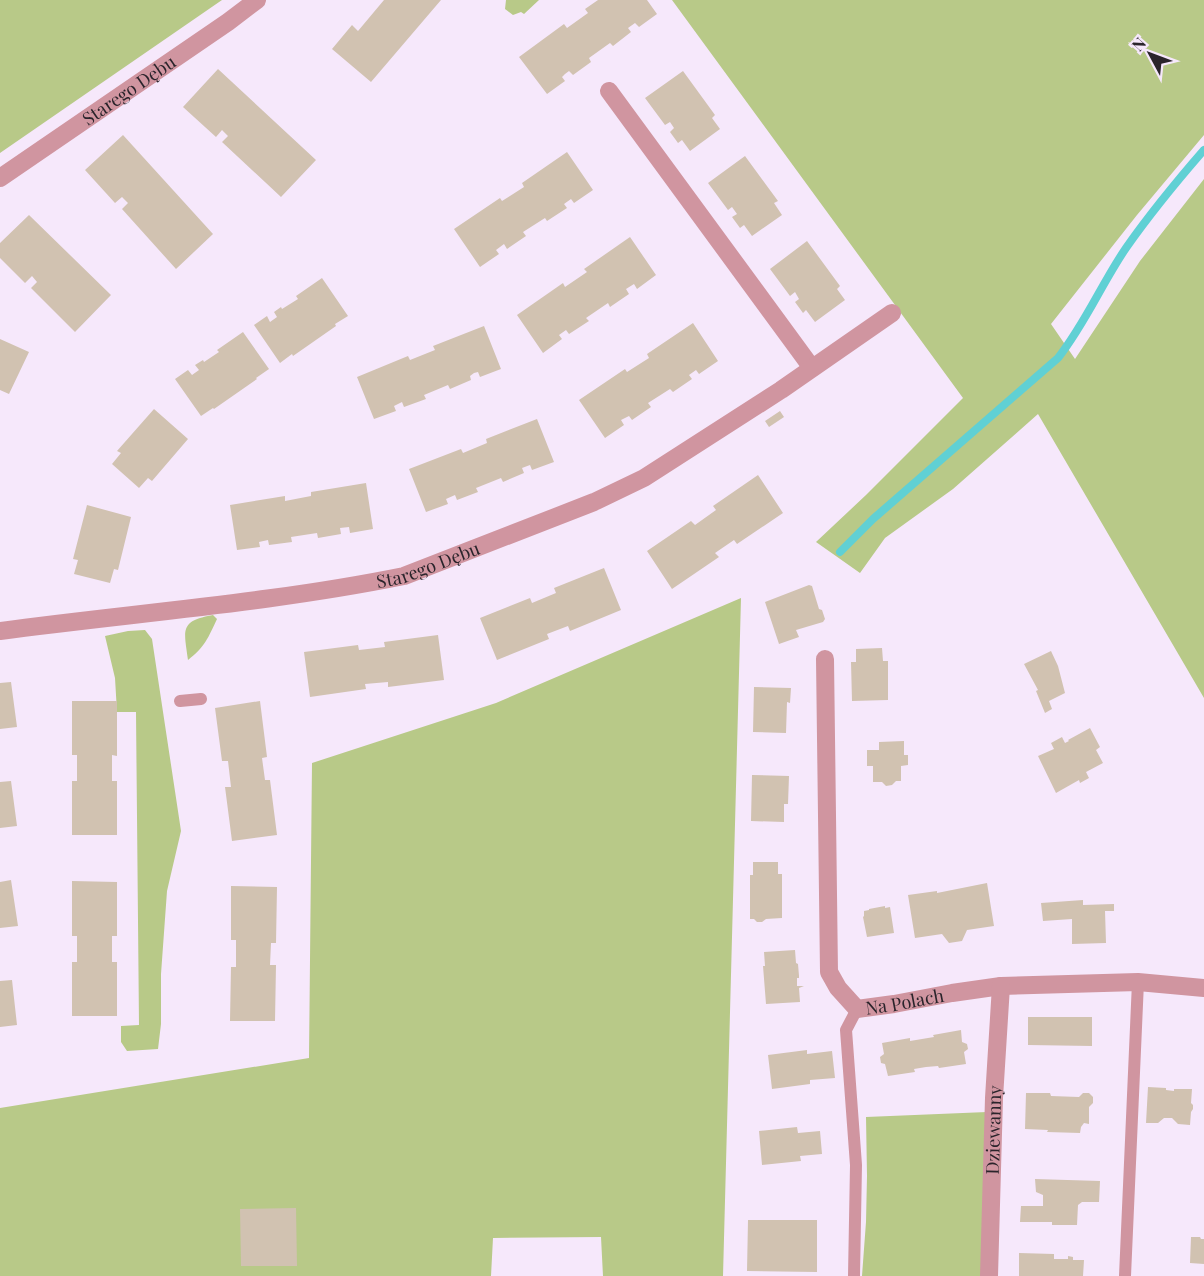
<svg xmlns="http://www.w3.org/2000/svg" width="1204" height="1276" viewBox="0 0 1204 1276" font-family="'Playfair Display',serif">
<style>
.green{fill:#b8c988}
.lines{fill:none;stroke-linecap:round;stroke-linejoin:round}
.stream{stroke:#60d0d4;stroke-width:8}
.building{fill:#d1c2b1}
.lane{stroke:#d095a0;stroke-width:12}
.street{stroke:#d095a0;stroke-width:18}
.labels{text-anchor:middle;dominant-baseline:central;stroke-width:4.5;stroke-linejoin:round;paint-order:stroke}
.street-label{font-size:18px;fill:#2a242b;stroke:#f6e8fb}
</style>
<rect width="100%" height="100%" fill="#f6e8fb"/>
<path class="green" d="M0 0H222L0 153Z
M506 0H539L524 14 521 12 513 15 505 9Z
M672 0H1204V135L1137 215 1051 324 1075 359 1140 261 1204 179V698L1038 414 953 489 885 538 860 573 816 542 866 495 963 398Z
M741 598 723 1276H603L601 1237 493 1238 491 1276H0V1108L309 1058 312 763 496 703Z
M213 615 217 619C208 638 205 647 188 660 184 630 179 621 213 615Z
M145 630 152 639 181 831 167 891 161 974V1024L158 1049 127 1051 121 1042V1026L139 1025 136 712H117L115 678 105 636 128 631Z
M987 1112 982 1276H862L866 1222 867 1176 866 1117Z"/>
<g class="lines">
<path class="stream" d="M840 552 873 519 1058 358C1085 324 1102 283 1126 248 1150 214 1177 181 1204 150"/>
</g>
<path class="building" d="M384 0H441L371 82 332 49 352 25 358 31Z
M598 0H647L657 14 639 27 635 23 628 28 631 32 613 46 610 43 589 58 591 62 573 75 569 71 565 74 562 77 565 81 547 94 519 57 564 24 567 28 588 13 585 9Z
M218 69 316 160 281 197 222 142 228 136 222 130 216 137 183 107Z
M683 71 715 115 712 118 720 129 690 151 682 140 678 143 670 132 674 128 670 122 665 125 645 98Z
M123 135 213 234 176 269 122 209 128 203 122 197 115 203 85 170Z
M567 152 593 190 574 203 571 199 564 204 567 208 547 221 545 218 523 232 526 236 507 249 504 244 496 250 499 254 480 267 454 229 500 198 502 201 524 187 522 183Z
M745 156 778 201 774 203 782 215 752 236 744 225 740 228 732 217 737 214 732 207 728 210 708 183Z
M29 215 111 295 75 332 31 288 37 282 32 276 25 283 0 258V243Z
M630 237 656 275 637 289 634 284 626 289 629 294 610 307 608 303 586 318 589 321 569 334 566 330 559 335 562 339 543 353 517 315 563 283 565 287 587 272 584 269Z
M807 241 840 286 837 289 845 300 815 322 806 310 803 313 795 302 799 299 795 292 790 296 770 269Z
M322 278 348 316 335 324 336 326 293 356 292 354 280 363 254 325 267 316 270 322 277 317 274 312 281 307 282 309 298 299 296 296Z
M693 323 718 361 699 374 696 370 689 375 692 379 673 392 670 389 648 403 651 407 632 420 629 416 621 420 624 425 605 438 579 400 625 369 627 372 649 358 647 354Z
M484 326 501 369 480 377 478 372 474 373 470 376 471 380 450 389 448 385 424 395 426 399 404 407 402 402 394 406 396 411 374 419 357 377 408 356 410 360 435 350 433 346Z
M243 332 269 369 256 378 257 379 214 409 213 408 201 416 175 379 188 370 192 375 199 370 195 365 203 360 204 362 219 352 217 350Z
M0 339 29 352 9 394 0 390Z
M154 409 188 439 152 481 148 478 139 488 112 464 121 453 117 451Z
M780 411 784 417 769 427 765 421Z
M537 419 554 462 532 470 530 465 522 468 524 473 503 482 501 478 476 488 478 492 457 500 455 495 446 499 448 504 426 512 409 469 461 449 463 453 487 443 486 439Z
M758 475 783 513 737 544 734 540 715 553 719 557 672 589 647 551 691 521 695 525 716 510 713 506Z
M366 483 373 529 350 533 349 527 340 528 341 534 318 538 317 533 291 537 292 542 269 545 268 540 259 542 260 547 237 550 230 505 285 496V501L311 496V492Z
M87 505 131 517 118 570 114 569 110 583 74 574 78 560 73 559Z
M604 568 621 610 570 631 568 626 547 634 549 639 497 660 480 618 530 598 532 603 556 593 554 588Z
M809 585 812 586 819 609 822 610 825 619 823 622 796 630 799 637 779 644 765 602Z
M438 635 444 680 388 687V682L365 684 366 689 310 697 304 652 358 645 359 650 385 647 384 642Z
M882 648 883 661H888V700L852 701 851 662H856V649Z
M1051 651 1058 666 1065 693 1049 701 1052 709 1045 713 1036 691 1038 690 1024 664Z
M11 682 17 727 0 729V683Z
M754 687 791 688 790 703 787 702 786 733 753 732Z
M72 701H117V756L112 755V781H117V835H72V781H77V755H72Z
M260 701 267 757 262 758 265 780H270L277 835 232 841 225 787H231L228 761H222L215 708Z
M1090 728 1100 747 1096 750 1103 763 1086 772 1089 778 1080 783 1079 780 1056 793 1038 756 1054 749 1051 743 1062 737 1065 743 1069 741 1068 740Z
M904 741V755H908V765L901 766V781H896L892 785 886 786 882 782H873V766H867V750H879V742Z
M752 775 789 776 788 804H784V822L751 821Z
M11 781 17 826 0 828V782Z
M753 862H778V874H782V918L766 919 762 922H757L754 919H750V875H753Z
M11 880 18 926 0 928V882Z
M72 881 117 882V936H112V962H117V1016H72V962H77V936H72Z
M987 883 994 926 967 930 962 941 949 943 942 934 915 938 908 895 937 891V893Z
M231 886 277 887 276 943H271L270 965H276L275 1021H230L231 967H236V940H231Z
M1083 900V905L1114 904V911H1105L1106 943 1072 944V919L1043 921 1041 903Z
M885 906V908L890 907 894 933 867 937 863 917 864 916V911L869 910V909Z
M795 950 796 963 798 964 799 976V978H797V986H804L799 988 800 1002 766 1004 763 966H765L764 952Z
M12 980 17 1025 0 1027V981Z
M1028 1017H1092V1046L1028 1045Z
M961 1030 962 1042 967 1044 968 1049 964 1052 966 1064 939 1068 938 1066 926 1067 914 1069 915 1072 888 1076 885 1064 881 1063 880 1057 884 1054 882 1043 910 1038V1041L934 1037 933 1035Z
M807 1050V1054L832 1051 835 1078 810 1080V1084L772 1089 768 1055Z
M1148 1087 1166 1088V1090L1174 1091V1089H1192L1191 1103 1193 1105V1109L1191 1112 1190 1125 1178 1124 1172 1118H1164L1158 1123H1146Z
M1026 1093H1050L1051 1096 1079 1097 1083 1093H1089L1093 1097V1103L1089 1107V1124L1084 1123 1081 1127 1080 1133 1047 1132 1048 1130 1025 1129Z
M797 1127 798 1133 820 1131 822 1154 800 1156 801 1161 762 1165 759 1131Z
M1035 1179 1100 1181 1099 1202H1082L1078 1205 1077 1225H1052V1222H1020L1021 1206H1043V1195L1036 1192Z
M296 1208 297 1266H241L240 1209Z
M748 1220H817V1272L747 1271Z
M1191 1237H1200L1201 1239H1204V1264L1190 1263Z
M1019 1253 1054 1254V1259H1068V1256L1073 1257V1260H1084L1083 1276H1019Z"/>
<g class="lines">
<path class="lane" d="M180 701 201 699
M854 1276 856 1165 846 1030 857 1009
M1125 1276 1138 982"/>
<g class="street">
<path d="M609 91 812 368"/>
<path id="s1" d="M0 178 228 22 257 0"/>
<path id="s2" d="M0 631C134 613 271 603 404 576L594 502 644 478 781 390 892 313"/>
<path id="s3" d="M825 659 829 972 838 988 857 1009 894 1004 952 993 1001 986 1138 982 1204 988"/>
<path id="s4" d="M989 1276 994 1098 1001 986"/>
</g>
</g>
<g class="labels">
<g class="street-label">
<text stroke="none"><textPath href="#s1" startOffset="156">Starego Dębu</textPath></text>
<text stroke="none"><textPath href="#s2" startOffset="434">Starego Dębu</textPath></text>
<text stroke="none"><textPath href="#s3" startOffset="408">Na Polach</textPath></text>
<text stroke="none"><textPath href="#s4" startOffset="146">Dziewanny</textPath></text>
</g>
</g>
<g transform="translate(1150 54) rotate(311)" stroke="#f6e8fb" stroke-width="4.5" paint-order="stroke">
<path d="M0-4.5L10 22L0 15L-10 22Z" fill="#2a242b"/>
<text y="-9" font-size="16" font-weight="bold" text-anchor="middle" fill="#2a242b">N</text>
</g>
</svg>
